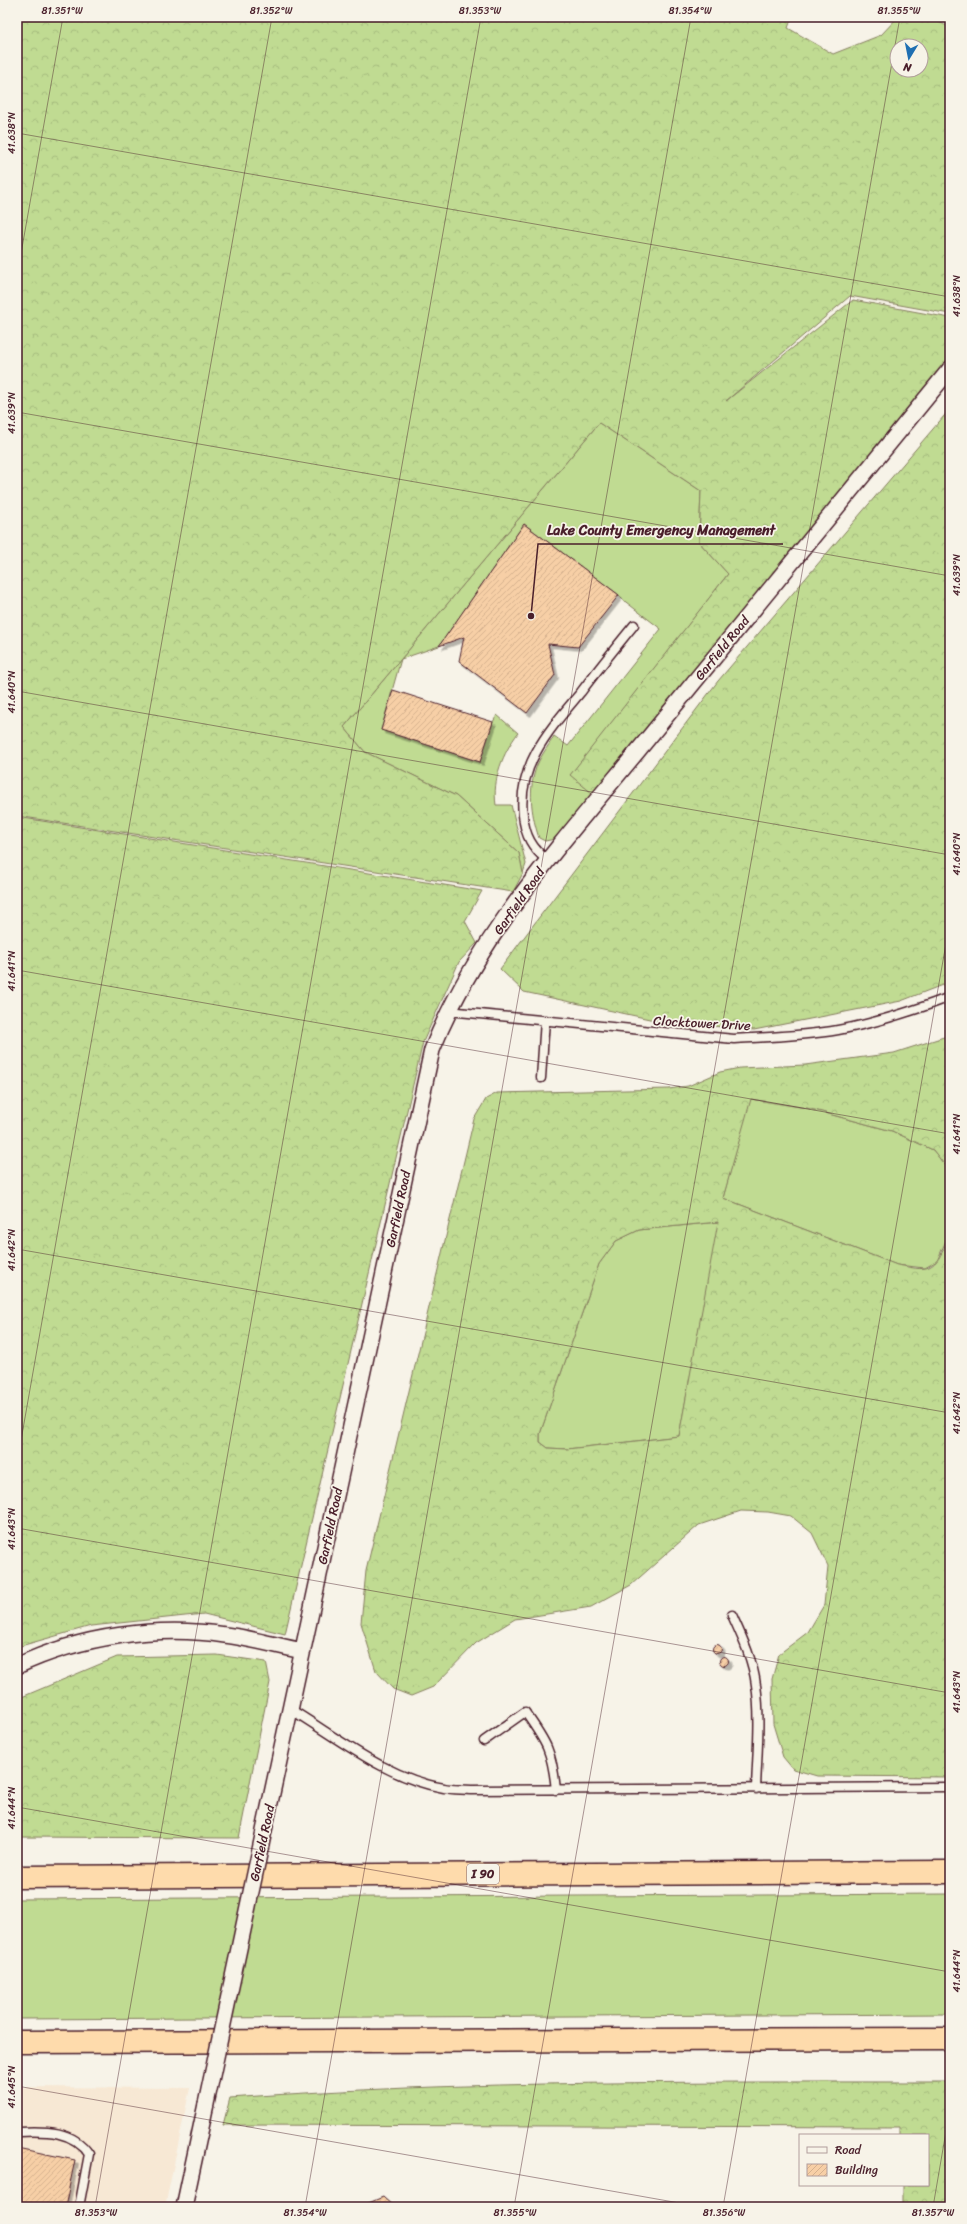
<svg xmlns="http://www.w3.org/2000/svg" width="967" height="2224" viewBox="0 0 967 2224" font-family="Sriracha,sans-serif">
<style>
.built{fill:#f7e8d4}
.grass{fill:#c0db92;stroke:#857d5e}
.forest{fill:url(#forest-crowns);stroke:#857d5e;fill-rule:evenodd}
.building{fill:url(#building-hatch);stroke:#4a1f2b;filter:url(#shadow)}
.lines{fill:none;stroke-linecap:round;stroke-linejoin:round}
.service-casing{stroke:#4a1f2b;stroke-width:11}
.minor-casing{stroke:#4a1f2b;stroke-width:18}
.motorway-casing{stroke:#4a1f2b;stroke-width:25}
.service{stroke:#f7f3e8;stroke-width:8}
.minor{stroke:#f7f3e8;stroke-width:15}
.motorway{stroke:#fedbac;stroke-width:22}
.minor-bridge-casing{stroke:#4a1f2b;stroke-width:18;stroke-linecap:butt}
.minor-bridge{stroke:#f7f3e8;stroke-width:15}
.ticks{fill:none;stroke:#4a1f2b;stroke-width:1;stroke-opacity:0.45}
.labels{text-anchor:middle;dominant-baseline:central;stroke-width:3.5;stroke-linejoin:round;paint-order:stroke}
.shield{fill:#f7f3e8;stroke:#7e5f64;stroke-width:1}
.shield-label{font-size:12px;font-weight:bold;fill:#4a1f2b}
.street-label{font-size:13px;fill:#4a1f2b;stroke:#f7f3e8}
.leader{fill:none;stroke:#4a1f2b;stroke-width:1.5}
.callout-dot{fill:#4a1f2b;stroke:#f7f3e8;stroke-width:1.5}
.callout-label{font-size:14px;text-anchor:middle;font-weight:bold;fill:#4a1f2b;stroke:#f7f3e8;stroke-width:3.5;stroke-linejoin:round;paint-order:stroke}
.neatline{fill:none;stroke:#4a1f2b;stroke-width:1.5}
.ticks-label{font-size:10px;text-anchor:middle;fill:#4a1f2b}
</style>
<defs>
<pattern id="forest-crowns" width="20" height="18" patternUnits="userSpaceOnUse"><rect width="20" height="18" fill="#c0db92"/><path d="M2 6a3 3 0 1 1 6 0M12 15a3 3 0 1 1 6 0" fill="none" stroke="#a6bc7e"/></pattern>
<pattern id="building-hatch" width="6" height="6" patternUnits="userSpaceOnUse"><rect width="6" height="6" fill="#f7cfa6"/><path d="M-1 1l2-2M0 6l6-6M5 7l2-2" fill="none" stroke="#d5b18f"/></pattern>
<filter id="shadow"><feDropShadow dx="3.5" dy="3.5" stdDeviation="0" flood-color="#0004"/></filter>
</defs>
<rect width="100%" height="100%" fill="#f7f3e8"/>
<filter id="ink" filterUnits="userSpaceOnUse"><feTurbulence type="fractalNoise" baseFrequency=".025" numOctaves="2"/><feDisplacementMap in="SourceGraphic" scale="8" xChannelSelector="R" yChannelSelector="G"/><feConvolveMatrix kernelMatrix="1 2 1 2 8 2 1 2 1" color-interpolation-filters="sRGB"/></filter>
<g filter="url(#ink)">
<path class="built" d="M17 2087 190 2088 165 2207H17Z"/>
<path class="grass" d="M599 423 701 491 699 542 728 574 571 775 593 794 555 839 545 841 539 838C532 817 528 793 535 771 538 759 548 747 554 736L568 746 661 629 622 599 619 595 524 524 439 646 401 659 381 730 480 762 493 722 497 715 518 733C503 753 492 779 496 805H511L526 864 523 873 519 853 456 796 365 752 344 727Z
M750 1099 806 1108 892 1131 933 1150 947 1168 950 1184 948 1236 937 1261 925 1268 897 1265 723 1198Z
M719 1222 679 1436 567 1449 548 1448 540 1442V1434L599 1264 616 1241 639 1230Z
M950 1894V2014L17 2019V1899Z"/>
<path class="forest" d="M17 17H792L788 28 833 54 881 35 897 18 926 17 950 27V314L850 296 726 401 853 300 950 318V357L593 794 570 775 728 574 699 542 701 491 599 423 344 727 365 752 456 796 519 853 523 873 513 892 17 816ZM897 46H921V70H897Z
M950 409V982L901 1001 754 1030 659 1021 524 992 500 969 718 681Z
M17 817 482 891 465 921 477 943 459 962 423 1042 285 1634 204 1614 91 1626 17 1647Z
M950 1035V1184L947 1168 933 1150 892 1131 807 1108 751 1099 723 1198 897 1265C905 1266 918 1270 926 1268 943 1264 948 1236 950 1222V1777L817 1776 793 1769 783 1757 773 1724 772 1679 779 1654 808 1632 824 1605 828 1566 812 1533 791 1516 768 1512 741 1511 699 1525 631 1585 591 1607 515 1619 476 1643 433 1687 411 1696 393 1689 376 1671 361 1623 366 1571 474 1119 486 1099 497 1093 669 1089 688 1086 720 1072 740 1068 805 1065 894 1053ZM718 1222 679 1436 567 1449 548 1448 540 1442V1434L599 1264 616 1241 639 1230Z
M217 1655 266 1662 270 1682 239 1838 17 1837V1699L117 1657Z
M950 2082V2207H902V2185H928V2135H900V2127L223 2125 230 2098C469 2080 710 2082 950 2082Z"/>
<path class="building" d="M524 524 619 595 578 647 548 644 555 675 527 713 459 661 464 637 439 646Z
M393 690 493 722 480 762 381 730Z
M712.5 1649a4.5 4.5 0 1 1 9 0a4.5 4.5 0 1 1-9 0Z
M719.5 1661a4.5 4.5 0 1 1 9 0a4.5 4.5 0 1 1-9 0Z
M17 2148 75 2160 65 2207H17Z
M383 2197 394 2207H359Z"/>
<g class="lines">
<defs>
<path id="service" d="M548 861C532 848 525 836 523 815 517 764 551 728 581 692 598 669 616 647 634 625
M448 1011 734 1039C768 1037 804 1036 838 1030 877 1023 913 1011 950 997
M541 1078 545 1020
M732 1615C742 1637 753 1660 756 1685 761 1719 757 1755 756 1789
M290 1709C338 1738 388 1779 444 1788 453 1790 462 1789 471 1790L950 1787
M484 1741 525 1712C547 1743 552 1751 556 1790
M17 2132C44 2131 72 2129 89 2154L79 2207"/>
<path id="minor" d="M17 1666C80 1636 157 1625 225 1635 251 1638 277 1646 303 1651
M268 1812 432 1050C479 931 570 834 650 736 750 614 850 491 950 369
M184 2207 206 2104"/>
<path id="motorway" d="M17 1877 950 1872
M17 2042 950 2039"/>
</defs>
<use href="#service" class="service-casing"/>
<use href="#minor" class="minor-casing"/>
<use href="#motorway" class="motorway-casing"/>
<use href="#service" class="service"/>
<use href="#minor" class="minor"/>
<use href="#motorway" class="motorway"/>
<defs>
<path id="minor-bridge" d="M206 2104 268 1812"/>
</defs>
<use href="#minor-bridge" class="minor-bridge-casing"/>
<use href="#minor-bridge" class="minor-bridge"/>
</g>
</g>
<path class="ticks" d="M944 17 950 18M17 133 950 297M17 276 63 17M17 412 950 576M17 691 950 855M17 970 950 1134M17 1249 950 1413M17 1463 272 17M17 1528 950 1693M17 1807 950 1972M17 2086 702 2207M95 2207 481 17M305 2207 691 17M514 2207 900 17M723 2207 950 921M933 2207 950 2108"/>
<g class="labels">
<rect class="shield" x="467" y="1864" width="32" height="20" rx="3"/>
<g class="shield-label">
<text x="483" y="1874">I 90</text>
</g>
<g class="street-label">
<text transform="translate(722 648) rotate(-51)">Garfield Road</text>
<text transform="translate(519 901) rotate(-55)">Garfield Road</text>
<text transform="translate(702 1023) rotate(3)">Clocktower Drive</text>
<text transform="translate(398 1209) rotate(-78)">Garfield Road</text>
<text transform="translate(330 1526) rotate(-78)">Garfield Road</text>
<text transform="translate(262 1843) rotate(-78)">Garfield Road</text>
</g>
</g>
<path class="leader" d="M531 616L538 544H783"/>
<circle class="callout-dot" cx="531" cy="616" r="4"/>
<g class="callout-label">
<text x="661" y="535">Lake County Emergency Management</text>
</g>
<rect width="967" height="2224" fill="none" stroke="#f7f3e8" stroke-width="44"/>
<rect x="799" y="2134" width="130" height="52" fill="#f7f3e8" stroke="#b29e9c"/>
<rect x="807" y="2147" width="20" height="6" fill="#f7f3e8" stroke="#b29e9c"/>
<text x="835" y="2154" font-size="12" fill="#4a1f2b">Road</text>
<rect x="807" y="2164" width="20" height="12" fill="url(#building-hatch)" stroke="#b29e9c"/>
<text x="835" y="2174" font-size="12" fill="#4a1f2b">Building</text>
<g transform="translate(909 58) rotate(190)"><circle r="19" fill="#f7f3e8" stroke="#b29e9c"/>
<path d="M0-3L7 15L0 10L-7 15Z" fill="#1f6fb2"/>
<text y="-6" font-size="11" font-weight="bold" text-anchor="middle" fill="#4a1f2b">N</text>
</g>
<rect x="22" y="22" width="923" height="2180" class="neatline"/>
<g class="ticks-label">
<text x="62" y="14">81.351°W</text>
<text x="271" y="14">81.352°W</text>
<text x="480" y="14">81.353°W</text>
<text x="690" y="14">81.354°W</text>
<text x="899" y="14">81.355°W</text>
<text transform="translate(11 133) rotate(-90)" y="4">41.638°N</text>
<text transform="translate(956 296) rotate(-90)" y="4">41.638°N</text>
<text transform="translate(11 413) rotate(-90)" y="4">41.639°N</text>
<text transform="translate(956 575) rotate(-90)" y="4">41.639°N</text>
<text transform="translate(11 692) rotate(-90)" y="4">41.640°N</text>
<text transform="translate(956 854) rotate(-90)" y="4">41.640°N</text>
<text transform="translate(11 971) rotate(-90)" y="4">41.641°N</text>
<text transform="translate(956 1134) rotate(-90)" y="4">41.641°N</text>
<text transform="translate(11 1250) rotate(-90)" y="4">41.642°N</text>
<text transform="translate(956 1413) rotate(-90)" y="4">41.642°N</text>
<text transform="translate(11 1529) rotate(-90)" y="4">41.643°N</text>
<text transform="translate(956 1692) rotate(-90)" y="4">41.643°N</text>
<text transform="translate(11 1808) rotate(-90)" y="4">41.644°N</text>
<text transform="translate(956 1971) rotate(-90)" y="4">41.644°N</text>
<text transform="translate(11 2087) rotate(-90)" y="4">41.645°N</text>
<text x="96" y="2216">81.353°W</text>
<text x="305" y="2216">81.354°W</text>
<text x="515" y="2216">81.355°W</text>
<text x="724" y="2216">81.356°W</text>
<text x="933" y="2216">81.357°W</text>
</g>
</svg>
